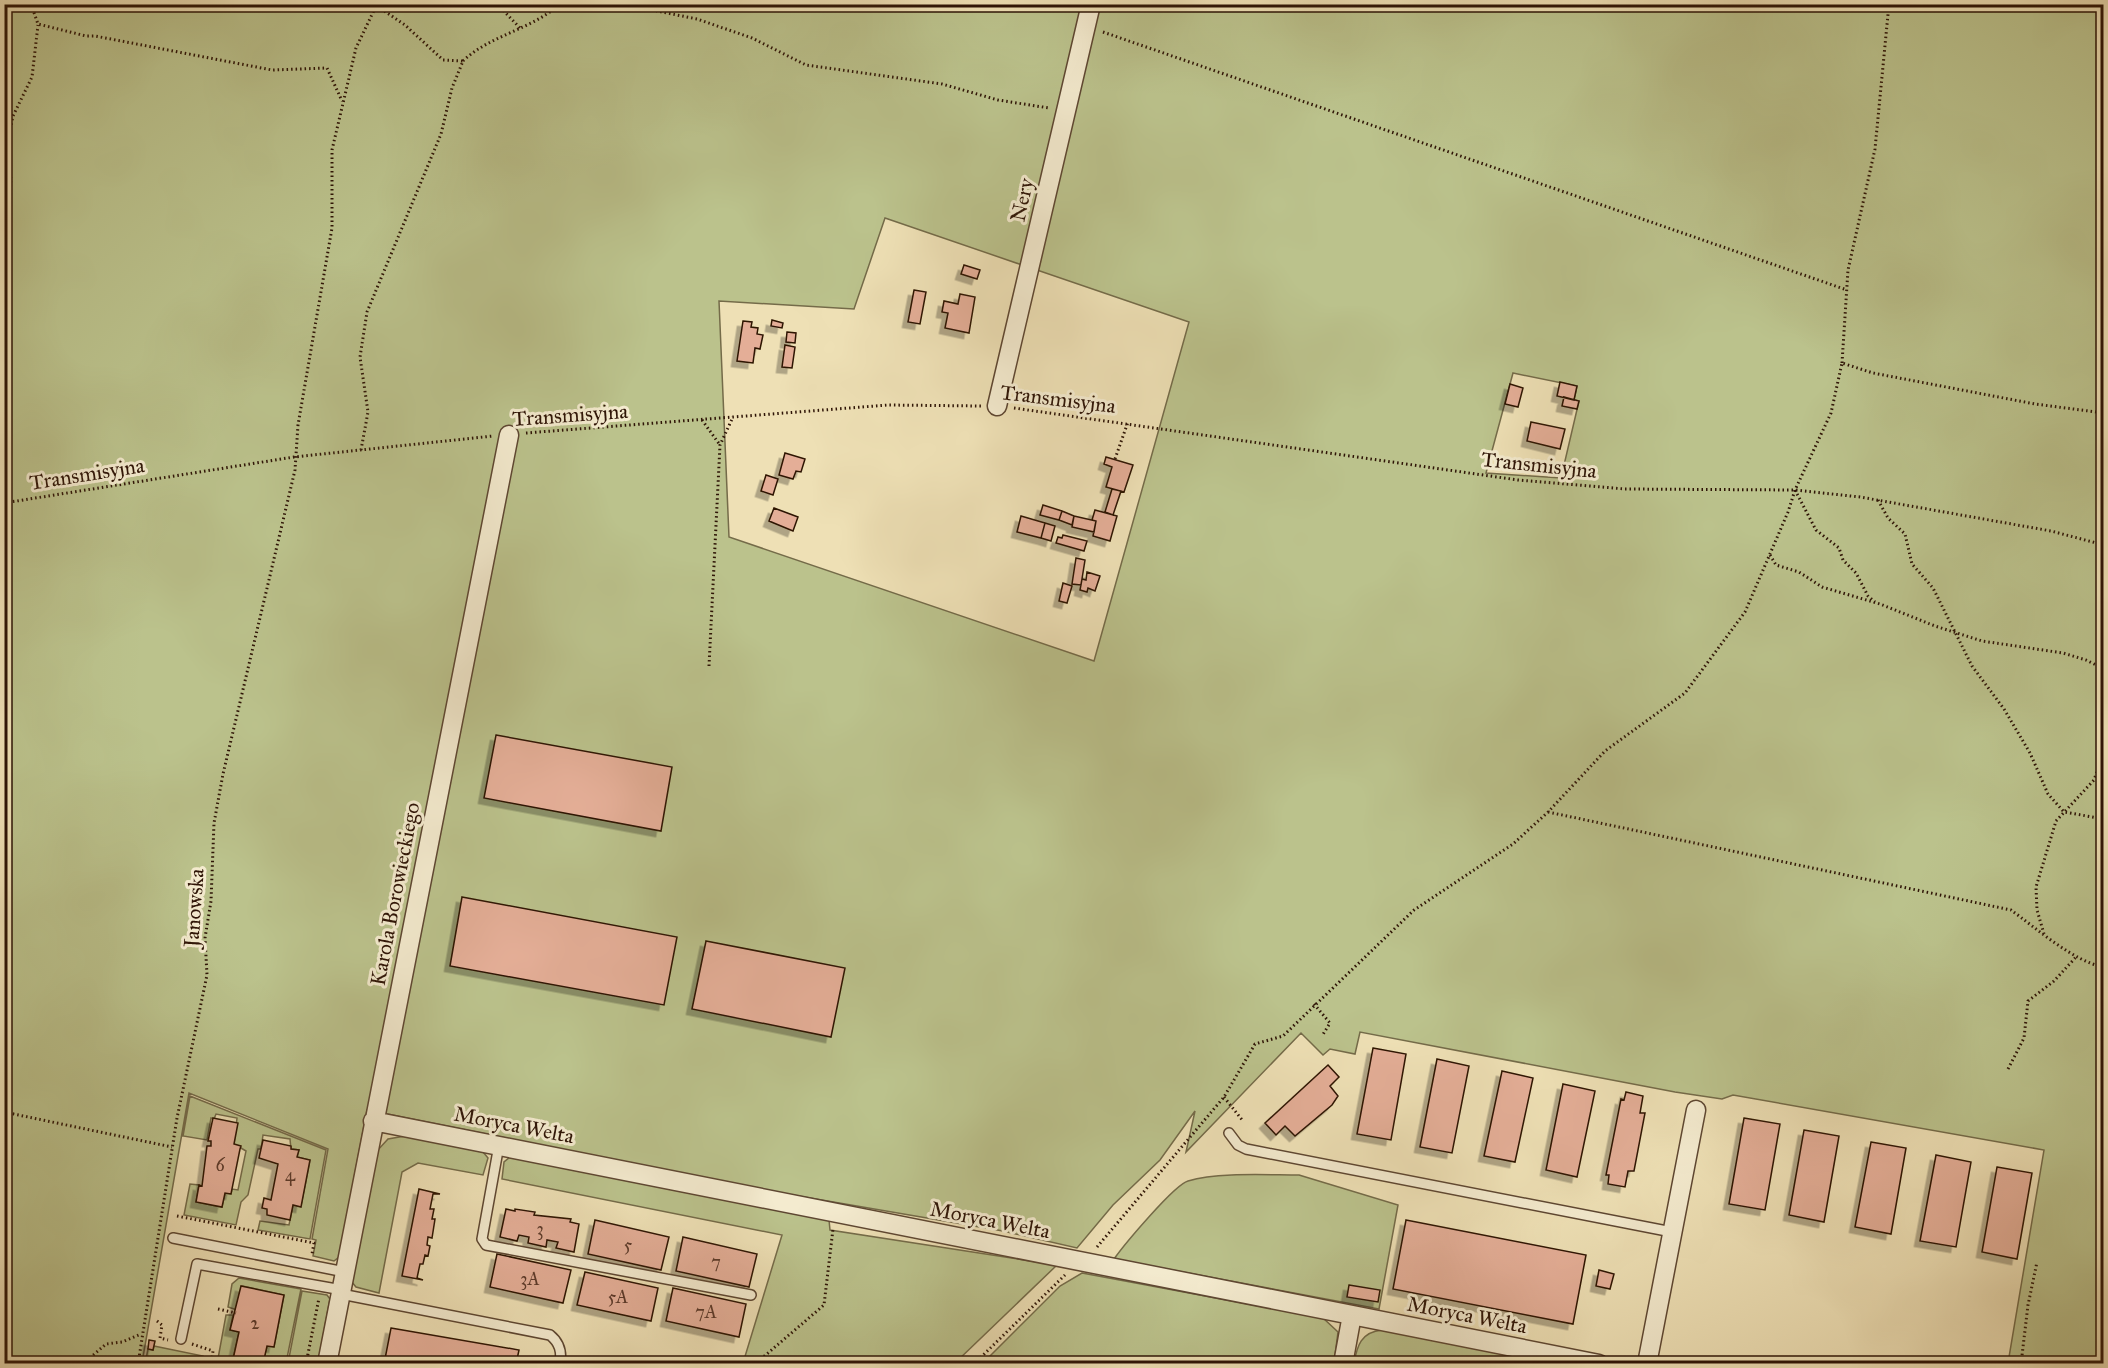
<svg xmlns="http://www.w3.org/2000/svg" width="2108" height="1368" viewBox="0 0 2108 1368" font-family="'IM FELL Great Primer',serif">
<style>
.green{fill:#bbc28c;stroke:#746b49;stroke-width:1.5;fill-rule:evenodd}
.building{fill:#e4ae97;stroke:#2e1406;stroke-width:1.5;filter:url(#shadow)}
.lines{fill:none;stroke-linecap:round;stroke-linejoin:round}
.lane-casing{stroke:#5e4732;stroke-width:12}
.street-casing{stroke:#5e4732;stroke-width:21}
.path{stroke:#2e1406;stroke-width:3;stroke-dasharray:1.5 3;stroke-linecap:butt}
.lane{stroke:#f4ebcf;stroke-width:9}
.street{stroke:#f4ebcf;stroke-width:18}
.labels{text-anchor:middle;dominant-baseline:central;stroke-width:6;stroke-linejoin:round;paint-order:stroke}
.number-label{font-size:18px;fill:#5c3a2a}
.street-label{font-size:21px;fill:#2e1406;stroke:#f4ebcf}
</style>
<defs>
<filter id="shadow"><feDropShadow dx="-5.5" dy="5.5" stdDeviation="0" flood-color="#0004"/></filter>
</defs>
<rect width="100%" height="100%" fill="#eee0b5"/>
<filter id="stains"><feTurbulence type="fractalNoise" baseFrequency=".00333" numOctaves="4"/><feColorMatrix values="0 0 0 0 .2 0 0 0 0 .09 0 0 0 0 .02 0 0 0 .5 -.17"/></filter>
<radialGradient id="worn" r=".72"><stop offset=".6" stop-color="#630" stop-opacity="0"/><stop offset="1" stop-color="#630" stop-opacity=".3"/></radialGradient>
<path class="green" d="M5 5H1089L1025 266 885 218 854 309 719 301 729 537 1094 661 1189 322 1034 269 1096 5H2103V1363H2008L2044 1150 1733 1095 1722 1099 1675 1092 1360 1032 1355 1054 1330 1049 1323 1055 1301 1033 1186 1152 1195 1111 1160 1160 1113 1205 1077 1248 1003 1231 769 1191 367 1110 339 1257 334 1261 313 1256 316 1240 312 1239 328 1149 189 1093 142 1363 5 1364ZM1513 373 1577 386 1574 400 1579 401 1561 478 1486 473Z
M190 1096 326 1150 310 1239 258 1230 260 1221 289 1225 293 1205 301 1206 310 1160 297 1157 299 1150 291 1149 290 1139 263 1135 261 1149H258L248 1195 241 1202 236 1225 184 1215 190 1184 199 1185 196 1202 222 1207 225 1193 231 1194 232 1189 238 1190 246 1151 234 1144 237 1118 216 1114 214 1119 211 1118 207 1140 183 1136Z
M405 1136 483 1152 488 1158 483 1175 418 1163 402 1172 379 1293 356 1287 351 1281 376 1152 388 1139Z
M510 1157 829 1220 830 1230 1057 1265 955 1363H743L782 1235 502 1179 504 1162Z
M1299 1175 1398 1205 1379 1309 1114 1259C1124 1245 1174 1185 1188 1181 1218 1172 1267 1175 1299 1175Z
M1082 1273 1323 1318 1338 1332 1334 1363 982 1364 1060 1286Z
M239 1278 301 1289 286 1363H263L267 1346 274 1347 284 1295 242 1286 237 1310 228 1307 232 1284Z
M302 1291 327 1295 330 1299 318 1363H288Z
M226 1315H233L230 1330 239 1332 232 1363 217 1364Z
M1382 1330 1550 1363H1354C1357 1346 1361 1332 1382 1330Z
M154 1346 203 1356 202 1363 145 1364 148 1349 153 1350Z"/>
<path class="building" d="M964 265 980 270 977 279 961 274Z
M914 290 926 292 920 324 908 322Z
M960 294 975 297 969 333 945 328 948 313 942 312 944 301 958 304Z
M772 320 783 323 782 328 771 326Z
M743 321 752 322 751 327 758 328 757 334 763 335 760 349 755 348 753 363 737 361Z
M787 332 796 333 795 343 786 342Z
M785 345 795 347 792 368 782 367Z
M1560 382 1577 386 1574 400 1557 396Z
M1510 384 1523 388 1518 407 1505 404Z
M1564 397 1579 401 1577 409 1562 406Z
M1531 422 1565 429 1560 449 1527 441Z
M785 453 805 459 801 472 796 471 793 479 779 475Z
M1106 457 1133 465 1124 492 1106 487 1112 467 1104 464Z
M766 475 778 479 773 495 761 491Z
M1112 489 1121 491 1113 515 1105 512Z
M1043 505 1062 511 1059 520 1040 515Z
M774 508 798 517 793 531 769 521Z
M1095 510 1117 516 1110 541 1093 536 1096 521 1092 520Z
M1062 511 1074 516 1072 525 1059 520Z
M1021 516 1045 523 1041 538 1017 532Z
M1074 516 1096 521 1094 532 1072 527Z
M1045 523 1055 526 1051 541 1041 538Z
M1063 535 1087 541 1084 551 1056 543 1058 537 1062 538Z
M1076 558 1085 560 1081 585 1072 584Z
M1087 572 1100 576 1095 591 1088 588 1087 592 1080 590 1082 579 1086 580Z
M1063 583 1072 586 1067 603 1059 601Z
M496 735 672 767 661 831 484 798Z
M462 897 677 937 664 1005 450 966Z
M706 941 845 968 831 1037 692 1009Z
M1373 1048 1406 1054 1391 1140 1357 1134Z
M1437 1059 1469 1066 1452 1153 1420 1147Z
M1328 1065 1339 1077 1330 1086 1338 1096 1332 1105 1295 1136 1285 1126 1276 1135 1265 1123Z
M1502 1071 1533 1078 1515 1162 1484 1156Z
M1563 1084 1595 1091 1577 1177 1546 1170Z
M1626 1092 1643 1096 1640 1113H1645L1634 1171H1628L1625 1187 1608 1184 1609 1175H1606L1621 1099 1624 1100Z
M213 1118 238 1123 234 1144 241 1146 240 1149 231 1194 225 1193 222 1207 196 1202 199 1185 202 1186 207 1146H211V1141H208Z
M1744 1118 1780 1124 1765 1210 1729 1204Z
M1804 1130 1839 1136 1824 1222 1789 1215Z
M263 1140 291 1146V1149L299 1150 297 1157 310 1160 301 1207 293 1205 290 1220 267 1215V1209L262 1208 264 1198 271 1200 278 1164 259 1158Z
M1871 1142 1906 1148 1891 1234 1855 1227Z
M1936 1155 1971 1162 1956 1247 1920 1241Z
M1997 1167 2032 1173 2017 1259 1982 1252Z
M419 1189 440 1194H433L430 1209H434L432 1219H435L432 1238 428 1237 427 1245 430 1246 428 1256 425 1255 423 1264H420L417 1278 423 1280 402 1276Z
M506 1209 515 1211V1209L535 1212 534 1215 571 1219 570 1222 579 1224 574 1252 556 1248 558 1242 547 1240 546 1247 528 1243 529 1237 519 1235 517 1241 500 1237Z
M595 1220 669 1237 661 1270 588 1254Z
M1406 1220 1586 1255 1573 1324 1393 1289Z
M683 1237 757 1254 749 1287 676 1271Z
M497 1254 571 1270 563 1303 490 1287Z
M1599 1270 1614 1274 1610 1289 1596 1286Z
M585 1272 658 1288 651 1321 577 1305Z
M1349 1285 1380 1290 1378 1302 1347 1297Z
M241 1286 284 1295 274 1347 267 1346 263 1364H232L239 1332 230 1330Z
M673 1288 746 1304 739 1337 666 1321Z
M391 1328 519 1350 516 1364H384Z
M149 1340 155 1341 153 1350 148 1349Z"/>
<g class="lines">
<defs>
<path id="lane" d="M1229 1133 1238 1145 1246 1149 1672 1232
M499 1145 482 1239 486 1245 751 1295
M173 1238 345 1272
M341 1294 550 1335C560 1343 562 1352 560 1364
M181 1339 197 1264 342 1290"/>
<path id="street" d="M997 406 1091 4
M373 1121 1599 1364
M327 1364 509 435
M1343 1364 1352 1315
M1647 1364 1696 1110"/>
</defs>
<use href="#lane" class="lane-casing"/>
<use href="#street" class="street-casing"/>
<path class="path" d="M31 4 38 24 86 36H95L272 70 327 68 342 101
M497 4 522 30
M644 4 657 11 697 19 752 38 806 65 942 84 998 100 1049 108
M1103 32 1847 290
M463 61C490 35 531 30 560 4
M4 218 11 180 8 160 9 134 13 116 32 77 38 25
M1842 363 1848 270 1875 149 1889 4
M1014 408 1518 480 1625 489 1795 490 1860 497 2051 531 2104 545
M702 420 720 445
M526 433 888 405 981 406
M361 450 368 412 360 357 367 312 441 134 452 88 463 61 443 60 405 25 377 6
M1115 459 1128 422
M1795 490 1816 530 1839 548 1843 560 1856 573 1868 596 1875 602
M1878 500 1888 518 1905 534 1912 564 1933 588 1972 666 2004 709 2030 753 2048 794 2064 812 2104 819
M4 503 294 457 493 436
M1770 555 1776 565 1799 572 1822 587 1880 604 1935 626 1982 641 2063 653 2086 660 2104 669
M709 666 720 445 733 417
M1548 812 2011 910C2036 928 2074 962 2104 967
M2044 934 2037 910 2036 887 2056 821 2094 780 2104 753
M1314 1004 1330 1023 1322 1036
M2008 1069 2024 1038 2028 1001 2054 981 2077 956
M1224 1097 1243 1121
M4 1112 172 1147
M177 1216 314 1243 312 1254
M1097 1247 1224 1097 1255 1044 1283 1036 1414 910 1513 844 1548 812 1605 751 1685 693 1745 612 1788 512 1795 490 1831 413 1842 363 1873 373 2035 404 2104 413
M218 1309 236 1313
M157 1321 162 1325 160 1338 168 1340
M192 1344 213 1351 211 1364
M83 1364 106 1344 122 1342 141 1334
M138 1364 177 1118 207 975 205 938 211 901 214 823 223 774 295 470 298 425 332 228V150L356 48 377 4
M306 1364 319 1298
M760 1364 761 1359 824 1305 833 1229
M974 1364 1065 1275
M2021 1364 2028 1305 2037 1262"/>
<use href="#lane" class="lane"/>
<use href="#street" class="street"/>
</g>
<g class="labels">
<g class="number-label">
<text x="220" y="1165">6</text>
<text x="290" y="1175">4</text>
<text x="540" y="1229">3</text>
<text x="628" y="1245">5</text>
<text x="716" y="1262">7</text>
<text x="530" y="1279">3A</text>
<text x="618" y="1297">5A</text>
<text x="706" y="1312">7A</text>
<text x="255" y="1323">2</text>
</g>
<g class="street-label">
<text transform="translate(1022 200) rotate(-77)">Nery</text>
<text transform="translate(1058 399) rotate(7)">Transmisyjna</text>
<text transform="translate(570 415) rotate(-4)">Transmisyjna</text>
<text transform="translate(1539 465) rotate(6)">Transmisyjna</text>
<text transform="translate(87 474) rotate(-9)">Transmisyjna</text>
<text transform="translate(395 894) rotate(-79)">Karola Borowieckiego</text>
<text transform="translate(194 908) rotate(-86)">Janowska</text>
<text transform="translate(514 1125) rotate(11)">Moryca Welta</text>
<text transform="translate(990 1220) rotate(11)">Moryca Welta</text>
<text transform="translate(1467 1315) rotate(11)">Moryca Welta</text>
</g>
</g>
<rect width="2108" height="1368" fill="none" stroke="#eee0b5" stroke-width="24"/>
<rect x="6" y="6" width="2096" height="1356" fill="none" stroke="#2e1406" stroke-width="3"/>
<rect x="12" y="12" width="2084" height="1344" fill="none" stroke="#2e1406" stroke-width="1.5"/>
<rect width="100%" height="100%" filter="url(#stains)"/>
<rect width="100%" height="100%" fill="url(#worn)"/>
</svg>
